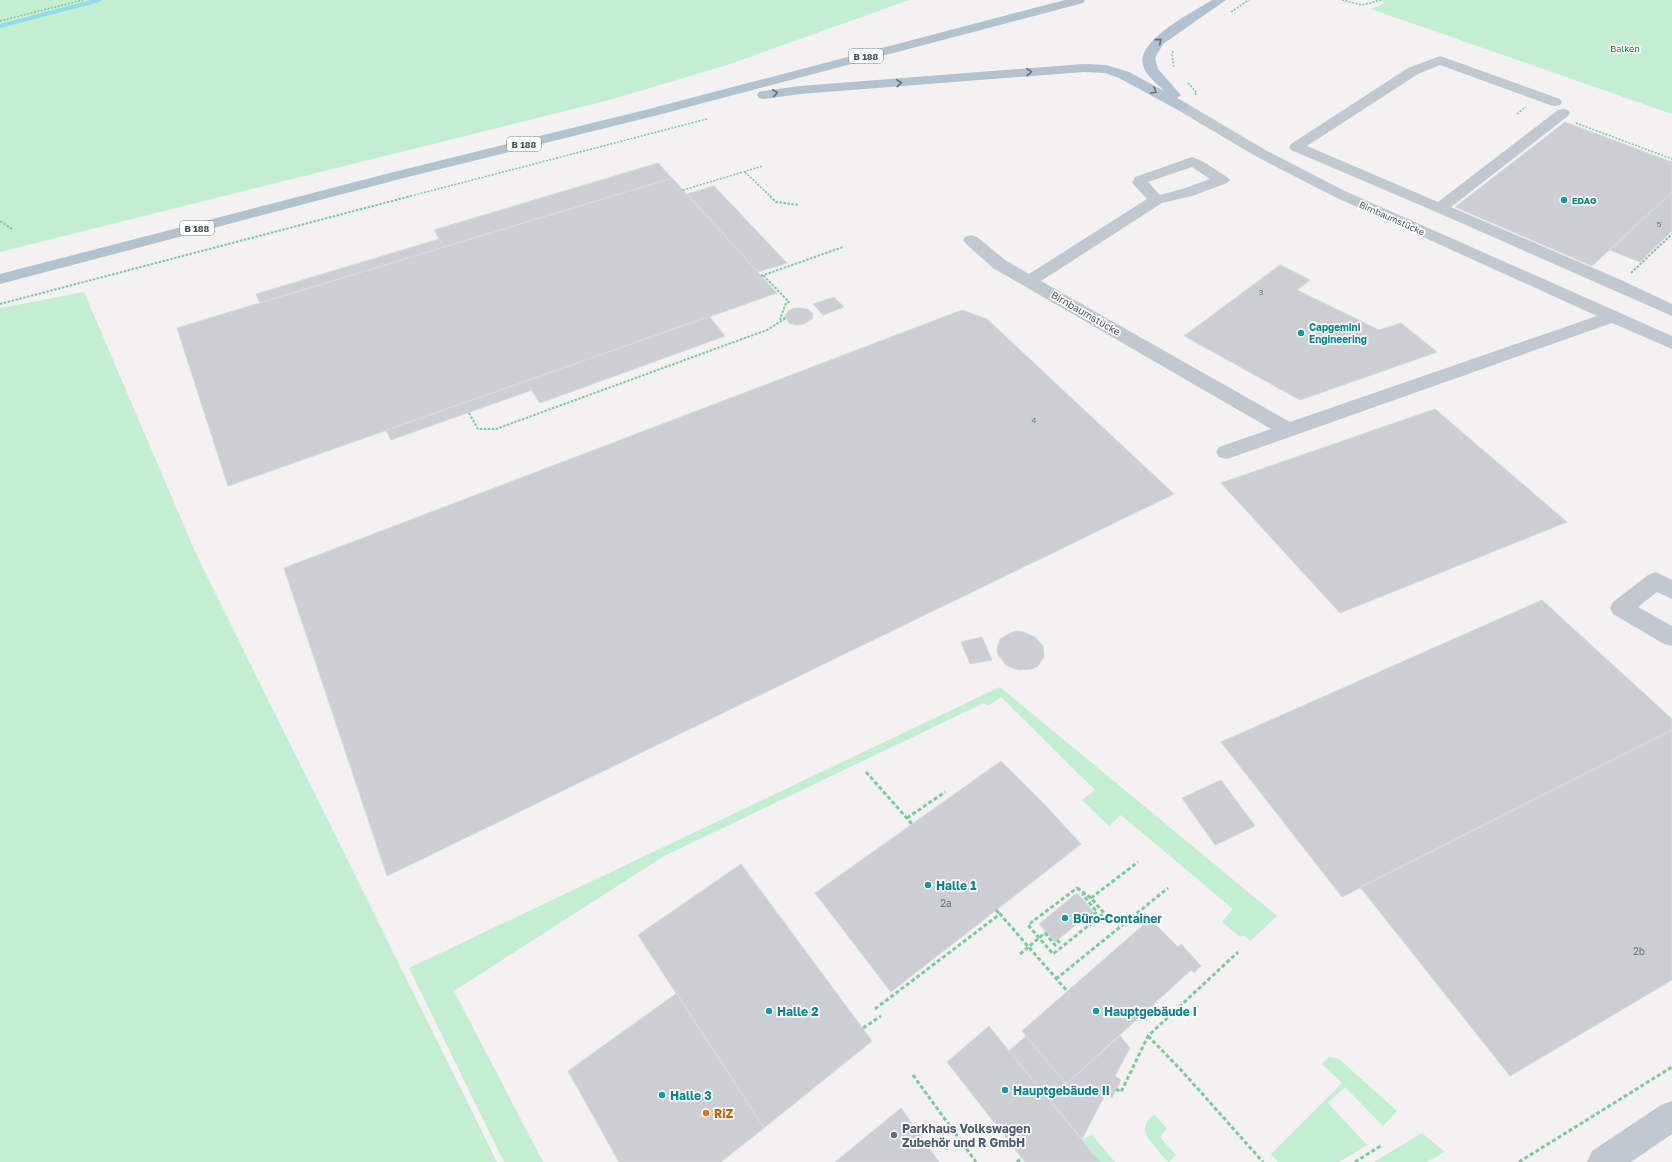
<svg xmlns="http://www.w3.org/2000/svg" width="1672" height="1162" viewBox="0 0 1672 1162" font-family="'Golos Text',sans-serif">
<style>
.green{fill:#c3eed1}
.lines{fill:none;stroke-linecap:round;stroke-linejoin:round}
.stream{stroke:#92dce9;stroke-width:4}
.building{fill:#cbcfd3;stroke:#d5d8dc}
.path-far2{stroke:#7ccb9f;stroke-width:1.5;stroke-dasharray:2 1.5;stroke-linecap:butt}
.path-far1{stroke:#7ccb9f;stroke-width:2;stroke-dasharray:2.5 1.5;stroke-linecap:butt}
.path{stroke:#7ccb9f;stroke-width:3;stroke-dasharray:4 2.5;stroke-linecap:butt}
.minor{fill:#c0c9cf;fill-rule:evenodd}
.major{fill:#b2c2ce;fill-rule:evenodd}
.oneway{stroke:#64717a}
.culture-dot{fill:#0f9aa8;stroke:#fff;stroke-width:1.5}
.food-dot{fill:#e8710a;stroke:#fff;stroke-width:1.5}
.service-dot{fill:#5c6f8a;stroke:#fff;stroke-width:1.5}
.labels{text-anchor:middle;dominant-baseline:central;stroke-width:3.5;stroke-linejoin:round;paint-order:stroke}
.number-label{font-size:8px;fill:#6a747b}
.far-park-label{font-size:9px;fill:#1c7e46;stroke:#fff}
.shield{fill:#fff;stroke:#80898e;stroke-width:1}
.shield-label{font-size:9px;font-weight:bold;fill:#4a565e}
.far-culture-label{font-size:9px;font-weight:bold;fill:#0d838f;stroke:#fff;text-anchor:start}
.far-street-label{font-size:9px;fill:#4a565e;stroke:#fff}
.street-label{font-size:10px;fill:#4a565e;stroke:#fff}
.culture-label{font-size:10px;font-weight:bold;fill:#0d838f;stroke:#fff;text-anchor:start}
.near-number-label{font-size:10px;fill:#6a747b}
.near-culture-label{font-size:12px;font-weight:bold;fill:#0d838f;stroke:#fff;text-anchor:start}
.near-food-label{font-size:12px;font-weight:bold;fill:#c56008;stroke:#fff;text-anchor:start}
.near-service-label{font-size:12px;font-weight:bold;fill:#4e5e75;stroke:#fff;text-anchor:start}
</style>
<rect width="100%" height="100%" fill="#f3f1f1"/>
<path class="green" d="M0 0H909L727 65 613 99 0 252Z
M1379 0H1672V114L1371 9 1385 3Z
M84 292 197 556 497 1162H0V308Z
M1000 687 1277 916 1250 941 1243 935 1240 937 1222 922 1233 909 1121 815 1109 826 1082 800 1095 790 1001 697 988 706 984 703 664 856 454 991 543 1162H504L409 968Z
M1329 1057 1339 1059 1397 1111 1383 1126 1345 1087 1328 1103 1367 1145 1339 1162H1278L1271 1154 1342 1083 1322 1064Z
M1154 1114 1167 1129 1160 1137 1176 1155 1169 1162C1164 1159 1160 1153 1156 1148 1145 1135 1139 1128 1154 1114Z
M1422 1133 1445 1152 1426 1162H1374Z
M1092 1135 1115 1162H1100L1082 1139Z"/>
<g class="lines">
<path class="stream" d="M0 26 99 0"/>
</g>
<path class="building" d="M1565 122 1672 162V192L1592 266 1455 207Z
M658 163 672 178 444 247 434 230Z
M672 178 777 293 228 486 177 328Z
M714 186 787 263 758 272 687 194Z
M1672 192V231L1640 262 1610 250Z
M439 239 444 247 260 303 256 294Z
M1280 265 1310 280 1297 290 1379 330 1401 323 1437 352 1300 400 1184 336Z
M834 297 844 307 823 315 813 304Z
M794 308H802L809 310 813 314 812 319 804 324 796 325 789 323 785 316 788 311Z
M962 310 987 319 1174 494 387 876 284 568Z
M709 316 725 336 540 403 526 381Z
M526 381 532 390 391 440 386 430Z
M1435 409 1567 522 1340 613 1221 483Z
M1542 600 1672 719V730L1342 897 1221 742Z
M1016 631 1023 632 1035 637 1043 646 1044 657 1038 666 1032 669 1019 670 1012 668 1006 665 998 655 997 650 1000 639 1010 633Z
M982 637 992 660 970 664 961 642Z
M1672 730V980L1510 1076 1360 887Z
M1001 761 1044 804 1081 844 891 992 815 893Z
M1221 780 1255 826 1215 845 1182 798Z
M741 864 872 1041 764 1128 638 935Z
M1077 893 1093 911 1055 942 1039 924Z
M1150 919 1178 947 1181 944 1201 966 1194 973 1191 970 1066 1084 1022 1031Z
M677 993 764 1128 721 1162H619L568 1071Z
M989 1026 1009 1051 1100 1162H1025L947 1062Z
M1026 1036 1066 1084 1120 1036 1130 1048 1115 1076 1121 1080 1112 1098 1106 1093 1082 1139 1009 1051Z
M901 1108 939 1162H835Z"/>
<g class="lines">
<path class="path-far2" d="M1342 0 1362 5 1381 0
M1231 12 1249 0
M0 21 83 0
M1173 51 1172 55 1174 68
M1188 83 1197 93 1194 95
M1517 114 1526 107
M1576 123 1672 159
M745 172 771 197
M683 190 763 166
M407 197 707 119"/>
<path class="path-far1" d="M770 196 776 202 799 205
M0 221 12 229
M1631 273 1672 234
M761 276 843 247
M0 304 411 196
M469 413 478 429H496L767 330 786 318 780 319 786 303 789 302 763 275"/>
<path class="path" d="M866 772 912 824
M907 818 945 792
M1077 888 1091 898 1104 913 1053 954 1028 925Z
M1085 892 1083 895 1097 912 1093 915 1091 913
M1091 898 1138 862
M996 910 1000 914
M1020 954 1045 933 1055 945 1059 942 1057 940
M1056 979 1168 888
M875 1009 1000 914 1067 991
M863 1028 881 1016
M1148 1036 1181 1070 1263 1162
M913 1075 976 1162
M1116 1089 1121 1092 1148 1036 1238 952
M1017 1162 1022 1158
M1355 1162 1382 1145
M1519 1162 1672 1067"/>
<path class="minor" d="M1440 56 1560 99 1562 102 1560 105 1555 106 1550 105 1440 65 1418 74 1307 146 1438 202 1558 110 1563 109 1568 110 1570 113 1568 116 1451 207 1621 280 1672 304V316L1434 211 1291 150 1289 147 1291 144 1408 68Z
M1181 102 1186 103 1267 151 1345 191 1672 336V349L1612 323 1233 457 1226 459 1219 457 1216 452 1219 447 1271 429 993 268 965 243 963 240 965 237 971 235 977 237 1005 260 1029 274 1147 199 1132 183 1135 177 1192 157 1202 161 1227 177 1230 180 1227 183 1192 196 1162 203 1041 281 1290 422 1597 316 1335 197 1257 157 1176 109 1174 106 1176 103ZM1192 167 1210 179 1182 189 1160 195 1148 182Z
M1656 572 1672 580V599L1657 592 1638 607 1672 626V646L1664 644 1613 614 1610 608 1613 602 1648 575Z
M1672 1101V1134L1631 1162H1587L1592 1151 1661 1105Z"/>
<path class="major" d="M1065 0H1085L1083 3 658 115 400 179 0 284V274L390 173 649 109Z
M1212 0H1226L1163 44 1155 58 1158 69 1181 95 1177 98 1186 103 1188 106 1186 109 1181 110 1176 109 1119 78 1105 73 1084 72 800 94 764 99 759 98 757 95 759 92 764 91 800 86 1084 64 1106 65 1129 72 1164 91C1157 83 1145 75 1143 65 1136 40 1195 11 1212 0Z"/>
</g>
<defs><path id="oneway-chevron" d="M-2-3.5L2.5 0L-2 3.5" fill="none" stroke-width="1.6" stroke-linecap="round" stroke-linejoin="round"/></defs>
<g class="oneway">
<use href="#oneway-chevron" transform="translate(1159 41) rotate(-40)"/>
<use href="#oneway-chevron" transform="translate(1029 72) rotate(-5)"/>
<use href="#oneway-chevron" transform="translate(899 83) rotate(-5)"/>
<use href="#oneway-chevron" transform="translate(1154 91) rotate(30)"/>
<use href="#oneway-chevron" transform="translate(775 93) rotate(-8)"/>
</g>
<g class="culture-dot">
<circle cx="1564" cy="200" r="4"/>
<circle cx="1301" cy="333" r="4"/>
<circle cx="928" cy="885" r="4"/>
<circle cx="1065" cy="918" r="4"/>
<circle cx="769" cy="1011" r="4"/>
<circle cx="1096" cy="1011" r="4"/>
<circle cx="1005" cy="1090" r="4"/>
<circle cx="662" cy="1095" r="4"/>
</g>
<circle class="food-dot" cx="706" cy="1113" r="4"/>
<circle class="service-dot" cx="894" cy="1135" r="4"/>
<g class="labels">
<g class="number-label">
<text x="1659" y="224">5</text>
<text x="1261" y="292">3</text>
<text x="1034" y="420">4</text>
</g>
<g class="far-park-label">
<text x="1625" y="48">Balken</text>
</g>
<g class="shield">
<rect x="849" y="49" width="34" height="14" rx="3"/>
<rect x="507" y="137" width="34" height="14" rx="3"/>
<rect x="180" y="221" width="34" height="14" rx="3"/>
</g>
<g class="shield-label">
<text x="866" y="56">B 188</text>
<text x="524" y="144">B 188</text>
<text x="197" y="228">B 188</text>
</g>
<g class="far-culture-label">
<text x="1572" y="200">EDAG</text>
</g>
<g class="far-street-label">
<text transform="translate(1392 218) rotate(24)">Birnbaumstücke</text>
</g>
<g class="street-label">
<text transform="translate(1086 313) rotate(30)">Birnbaumstücke</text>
</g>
<g class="culture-label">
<text x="1309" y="327">Capgemini<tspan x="1309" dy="12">Engineering</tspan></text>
</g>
<g class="near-number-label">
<text x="946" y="903">2a</text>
<text x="1639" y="951">2b</text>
</g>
<g class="near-culture-label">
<text x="936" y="885">Halle 1</text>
<text x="1073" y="918">Büro-Container</text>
<text x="777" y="1011">Halle 2</text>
<text x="1104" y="1011">Hauptgebäude I</text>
<text x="1013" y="1090">Hauptgebäude II</text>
<text x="670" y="1095">Halle 3</text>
</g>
<g class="near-food-label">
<text x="714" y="1113">RiZ</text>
</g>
<g class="near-service-label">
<text x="902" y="1128">Parkhaus Volkswagen<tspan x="902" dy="14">Zubehör und R GmbH</tspan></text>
</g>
</g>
</svg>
